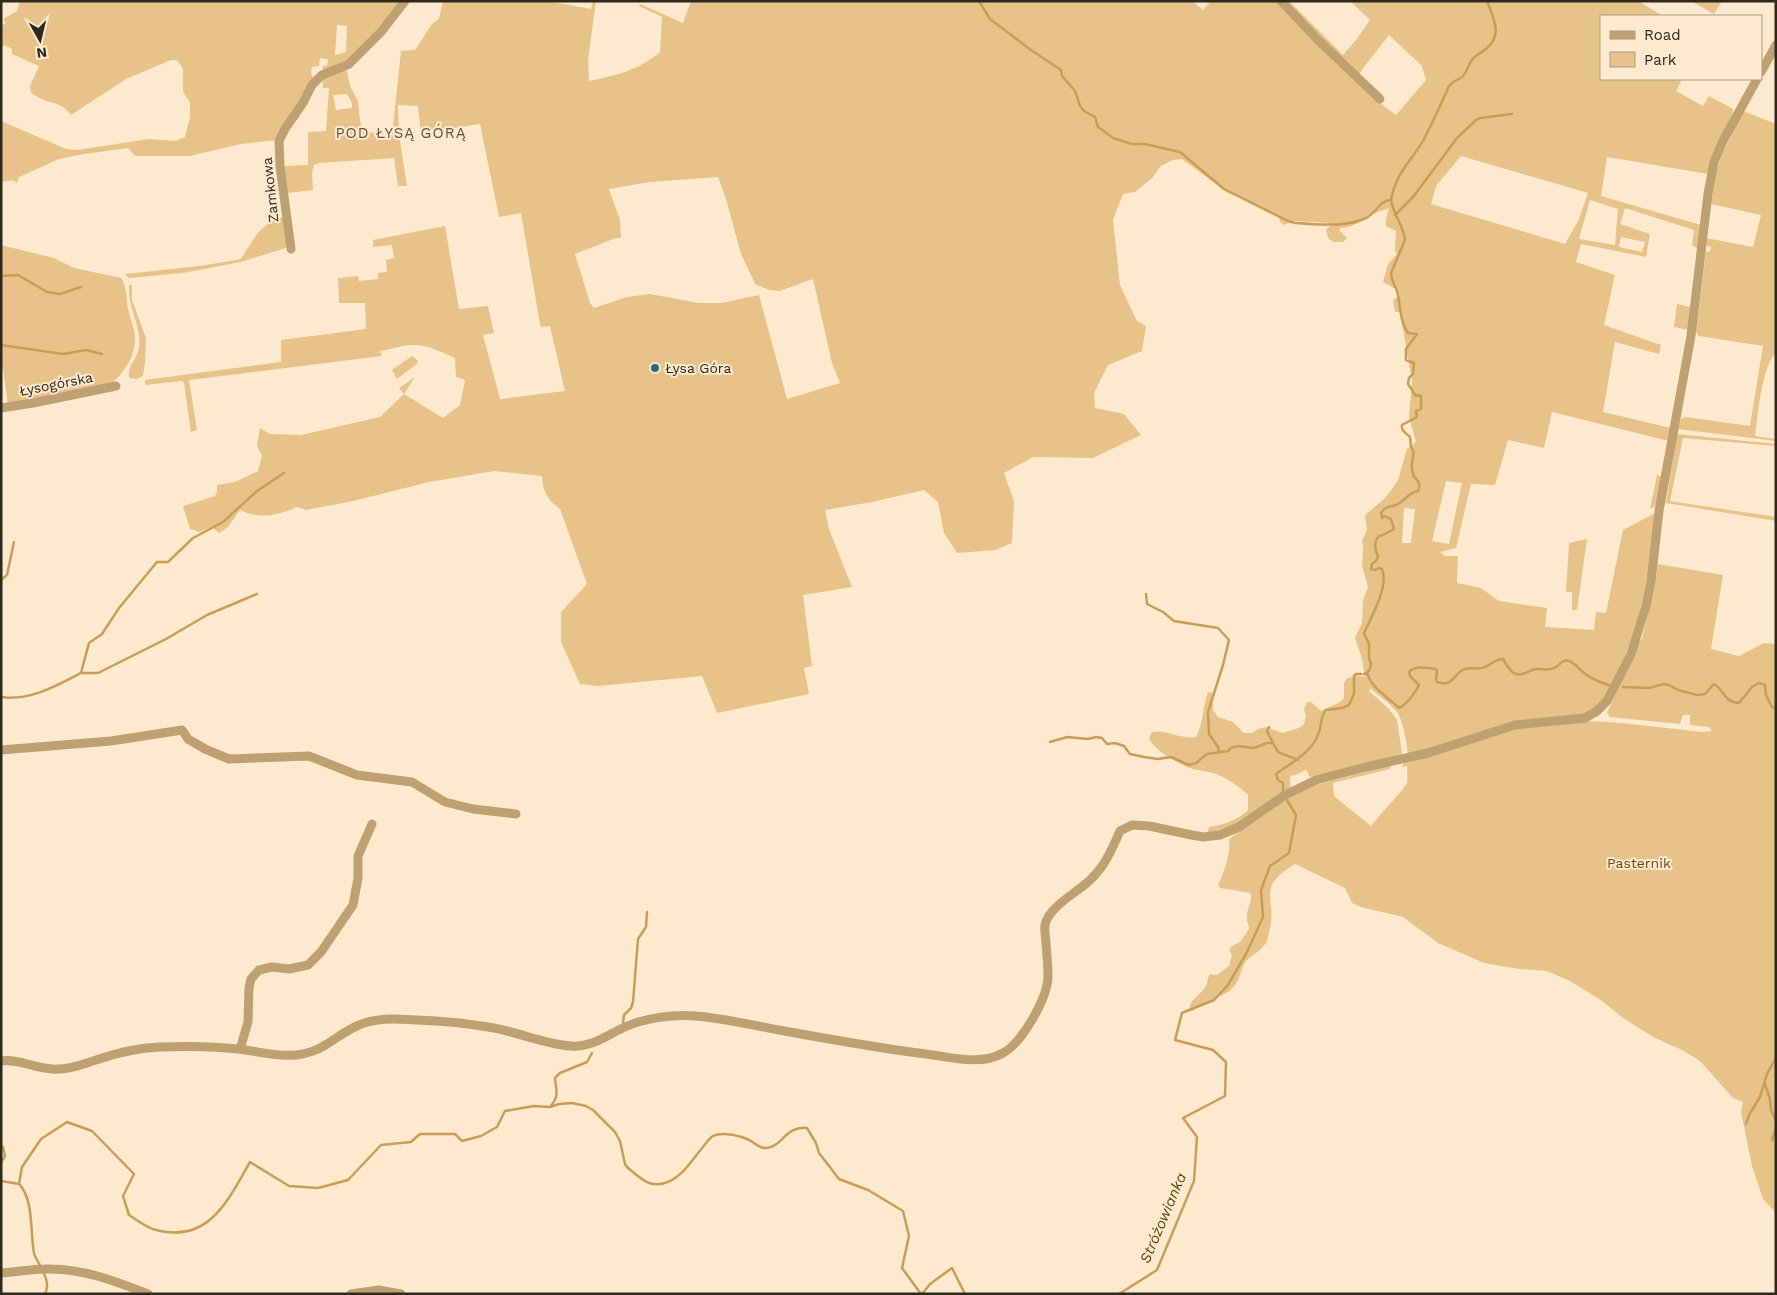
<svg xmlns="http://www.w3.org/2000/svg" width="1777" height="1295" viewBox="0 0 1777 1295" font-family="'Work Sans',sans-serif">
<style>
.green{fill:#e7c289;fill-rule:evenodd}
.lines{fill:none;stroke-linecap:round;stroke-linejoin:round}
.stream{stroke:#c99d56;stroke-width:2.5}
.minor{stroke:#bfa071;stroke-width:9}
.poi-dot{fill:#2b667e;stroke:#fdeace;stroke-width:2}
.labels{text-anchor:middle;dominant-baseline:central;stroke-width:4;stroke-linejoin:round;paint-order:stroke}
.street-label{font-size:14px;fill:#2e281d;stroke:#fdeace}
.poi-label{font-size:14px;fill:#2e281d;stroke:#fdeace;text-anchor:start}
.park-label{font-size:14px;fill:#694b15;stroke:#fdeace}
.neighbourhood-label{font-size:15px;letter-spacing:1px;fill:#64543c;stroke:#fdeace}
.water-label{font-size:15px;font-style:italic;fill:#614309;stroke:#fdeace}
</style>
<rect width="100%" height="100%" fill="#fdeace"/>
<path class="green" d="M20 1H402L403 2 351 58 323 70V66H327L328 59 320 58 319 66 312 67 311 73 314 79 277 140 241 144 190 156H135L128 148 78 155 59 159 19 177 17 183 13 180 1 182V121L66 149 77 150 149 139 175 141 185 137 190 118V102L183 92V69L177 60H171L126 79 71 115C64 105 57 104 46 101 41 99 36 96 31 93L30 86 39 66 12 54V49L5 45 1 47V26L6 23 3 19 17 11ZM337 25 347 26 346 52 335 55Z
M443 1H547L591 9 593 1H596L588 60 589 81C617 75 637 71 660 52L662 17 639 6 640 4 683 23 691 1H1192L1203 10 1211 1H1276L1380 103 1396 115 1426 80 1422 66 1389 35 1358 75 1283 1H1289L1343 55 1356 40 1370 20 1350 1H1638L1663 16H1601V79H1680L1681 81 1676 91 1703 106 1709 96 1733 109 1732 116 1719 141 1708 174 1607 157 1601 196 1701 225 1698 248 1692 246 1694 230 1625 208 1620 224 1650 234 1646 257 1581 244 1576 262 1615 275 1604 325 1661 345 1659 354 1615 342 1603 412 1671 428 1669 441 1552 412 1544 448 1508 440 1495 485 1471 484 1456 548 1440 552 1445 556H1458L1457 583 1481 588 1499 601 1547 608 1545 627 1594 630 1596 612 1606 613 1623 530 1655 513C1651 568 1642 622 1618 672 1610 689 1604 705 1587 714L1448 744 1408 754C1407 744 1403 720 1397 712 1390 703 1379 696 1370 688L1369 691 1389 709 1397 720 1402 753 1400 756 1310 777 1306 770 1293 776 1292 774 1290 779 1291 788 1229 829 1210 833 1208 831 1209 827C1223 825 1238 820 1248 810V795C1239 786 1227 778 1216 774 1209 771 1200 771 1193 769 1180 765 1154 751 1149 738L1152 732C1167 729 1181 740 1196 737 1204 723 1202 707 1208 692L1213 693V710L1218 717 1233 722 1244 733H1252L1258 729 1266 727 1282 733 1299 728 1304 724 1306 716 1304 709 1307 702H1311L1321 711 1340 702 1344 698V683L1347 678 1359 676 1365 677 1362 659 1355 638 1362 623 1363 600 1368 587 1362 566 1363 548 1362 540 1367 530 1365 515 1384 499 1392 489 1398 480 1407 449 1416 442 1409 417 1412 381 1400 312H1395L1393 300 1400 295 1397 290 1383 282 1388 264 1397 254 1395 250 1396 231 1386 226V219L1389 208C1382 211 1372 213 1366 218 1359 223 1349 228 1340 228V231L1347 238 1343 242H1333L1328 238 1326 230 1330 226V223L1291 221 1285 225 1281 223C1277 213 1275 212 1265 209L1263 207 1228 193 1182 159 1173 160 1161 166 1152 178 1135 192 1123 194 1113 220 1120 285 1137 321 1146 326 1142 351 1108 365 1094 393 1095 408 1124 414 1141 435 1093 458 1033 457 1004 473 1014 501 1012 543 996 550 957 553 944 533 938 502 924 490 872 502 825 510 829 529 852 587 803 595 812 666 804 668 809 694 717 713 702 676 598 686 580 684 561 642V612L587 584 560 509C547 499 543 492 542 476L494 471 429 482 353 501 306 510 297 507C279 515 259 520 240 510L228 527 219 533 212 527 199 532 190 529 183 506 215 496 217 492V485L235 482 258 471 262 456 257 446 260 428 270 434 301 435 380 417 404 394 399 388 415 377 404 394 443 418 460 405 465 380 456 377 455 358C439 351 423 342 404 346 396 347 388 350 380 351L382 356 189 380 197 430 191 432 184 383 182 381 145 385V380L281 362V340L366 329 365 303H339L338 278 358 276 359 281 378 279V273L387 272 386 260 394 258 392 245 373 247V240L445 226 459 309 488 306 494 333 483 335 500 399 565 391 550 326 541 327 540 324 521 213 499 217 480 124 421 133 418 106 398 105 399 135 407 186H398L394 158 319 163 314 165 312 173 313 190 288 193 284 166 308 165V132L326 131 329 88H323V78L346 67 350 86 358 101 360 122 362 127 369 132 392 136 401 51 415 50 432 24 439 19ZM347 94 352 103V108L336 110 333 95ZM1461 156 1588 193 1579 219 1565 244 1431 204 1436 186ZM718 177 726 199 741 254 755 284 769 290 780 291 813 279 832 363 840 383 787 399 759 295 721 303H699L650 294 627 297 594 308 590 303 575 254 616 238H621L620 220 609 189 650 182ZM1590 200 1618 209 1615 245 1579 239ZM1621 237 1645 242 1642 252 1619 247ZM1446 481 1462 483 1449 544 1432 541ZM1404 508 1415 509 1411 543H1402Z
M1691 1H1722L1714 14Z
M1743 111 1776 124V353C1761 368 1758 415 1755 436L1776 439V441L1678 429 1681 419 1685 417 1750 426 1763 346 1699 336 1696 332 1706 252 1710 251 1711 247 1706 245V238L1753 247 1761 215 1711 204 1717 169 1721 157Z
M285 216 286 248 241 262 183 273 129 278 125 274 200 266 241 259C254 238 260 224 285 216Z
M1 245 54 258 74 268 121 278C127 286 126 298 128 308 129 315 132 322 134 330 139 351 126 371 111 384L8 405 3 368H1Z
M129 285H132V300L146 338 145 362 143 376 137 379 129 378C127 366 137 359 139 348 142 326 127 307 129 285Z
M1677 304 1693 308 1689 330 1674 327Z
M412 356 418 361 417 364 397 379 392 370Z
M1677 434 1776 444V446L1683 438 1670 501 1776 517V521L1666 503Z
M1657 475 1663 477 1655 506 1650 509Z
M1587 539 1577 610H1572V592H1566L1569 543Z
M1658 564 1723 575 1711 649 1739 656 1764 643 1776 644V1213L1763 1199 1752 1166 1741 1112 1743 1102 1733 1098 1700 1061 1684 1051 1653 1037 1623 1018 1602 1001 1570 981 1547 971 1519 969 1484 963 1438 943 1403 917 1361 907 1352 903 1345 888 1295 864C1253 890 1279 897 1269 932 1268 936 1268 940 1266 943 1261 951 1252 955 1246 961 1241 968 1241 975 1237 982 1230 995 1217 996 1206 1003 1201 1005 1197 1008 1193 1011L1189 1009C1191 998 1201 995 1206 986 1208 982 1207 978 1210 974L1217 975 1229 966 1232 955 1229 950 1232 946 1240 942 1249 929C1249 924 1246 921 1247 917 1247 907 1252 904 1251 893L1220 888 1218 885C1224 873 1231 853 1229 839L1281 802 1308 787 1391 765 1390 769 1333 783 1334 796 1371 826C1376 819 1406 787 1407 783 1408 778 1407 771 1407 766L1402 767 1404 762 1516 729 1590 721 1622 723 1702 732 1712 731 1709 727 1690 725V715H1683L1680 724 1610 717 1607 713 1635 649 1642 638 1654 591Z"/>
<g class="lines">
<path class="stream" d="M979 1 990 19 1031 50 1061 70 1062 76 1075 91 1080 106 1084 111 1095 117 1098 127 1113 138 1132 144H1145L1180 152 1224 189 1288 221 1295 223C1318 224 1345 228 1366 218 1376 214 1379 200 1391 200 1393 215 1404 226 1405 240L1391 273C1391 280 1395 285 1397 291 1401 306 1399 320 1408 333L1417 334 1406 349V360L1414 363 1413 374 1409 378 1408 384 1416 396 1418 395 1421 396V409L1416 411 1417 417 1402 425C1401 431 1406 433 1410 437L1411 447C1416 453 1412 456 1412 464 1411 468 1413 473 1414 477 1420 482 1420 485 1418 491 1408 493 1405 501 1396 505 1388 508 1387 505 1381 513L1382 518 1384 516 1391 519 1394 529 1383 535 1379 536C1373 543 1375 549 1378 557L1376 561 1372 564 1371 569 1375 570 1379 568 1382 569C1389 586 1372 616 1364 633L1369 644V658L1371 664 1370 669 1367 673
M1391 200C1396 172 1411 162 1424 139 1433 122 1441 104 1449 86 1453 81 1457 80 1462 77 1467 73 1468 65 1472 60 1475 55 1483 52 1487 48 1503 35 1493 17 1487 1
M1395 215 1413 197 1457 138 1476 120 1480 118 1512 114
M1 276 18 275 47 292 60 294 81 287
M1 345 63 354 86 350 102 354
M1 580 7 575 14 542
M1146 594 1147 604 1163 612 1174 621 1218 628 1229 640 1223 665 1208 712 1209 734 1218 747 1219 752
M81 673H98L166 639 207 615 257 594
M1364 674 1367 673C1372 689 1388 697 1399 708 1406 705 1416 692 1419 685L1410 676 1409 672C1417 665 1426 668 1436 669L1437 672 1436 679 1437 682C1454 688 1453 673 1465 669 1471 667 1479 670 1485 667 1492 664 1495 659 1503 659 1509 669 1513 678 1526 673 1530 671 1533 669 1537 669 1544 669 1550 671 1556 667 1561 664 1562 659 1569 661 1575 663 1579 669 1584 673 1593 680 1601 683 1612 686
M1623 687 1649 688 1664 684 1669 685 1678 690 1697 695 1705 694 1714 684C1725 691 1724 702 1739 703L1752 687 1759 683 1765 685 1766 695 1772 707 1776 709
M1 697C30 701 56 686 81 673L89 643 102 634 119 608 157 562H168L193 538 223 522 257 491 284 473
M1269 727 1267 731 1273 743
M1050 742 1067 737 1088 739 1096 737 1102 738 1107 744 1115 743 1124 746 1130 754 1144 757 1158 759 1171 757 1189 765 1196 763 1207 754 1228 751 1231 748 1238 746 1254 748 1267 743H1273L1278 752 1298 760
M1283 791V783L1278 780 1276 774C1291 763 1313 752 1319 732 1322 724 1320 717 1326 710L1342 708 1349 705 1354 694V676L1356 674H1361
M623 1023 624 1015 631 1008 633 1002 638 939 646 927 647 912
M1765 1084 1770 1099 1771 1110 1776 1121
M550 1107C560 1095 556 1092 555 1078L560 1073 587 1062 592 1053
M1746 1124 1749 1115 1760 1097 1767 1074 1776 1058
M1772 1140 1776 1128
M1 1147H3L5 1156 1 1163
M1 1181 19 1184 22 1167 41 1139 67 1122 92 1131 134 1174 123 1196 129 1215C137 1220 147 1228 156 1230 209 1244 228 1200 250 1162L289 1186 318 1188 348 1180 381 1145 411 1142 420 1134H455L462 1141 481 1136 497 1127 505 1111 534 1106 550 1107 559 1104 572 1103 586 1106 593 1110 615 1132 620 1141 625 1164 627 1167C633 1172 641 1180 649 1183 671 1190 687 1168 698 1153 703 1148 707 1140 713 1136 722 1131 742 1136 751 1141 756 1144 760 1149 767 1148 783 1146 785 1126 807 1128L816 1143 819 1153 839 1179 868 1190 903 1211 909 1236 902 1268 921 1294
M19 1184C34 1199 30 1233 34 1253 35 1257 38 1262 41 1267
M43 1272C47 1279 49 1286 45 1294
M922 1294 930 1284 952 1268 965 1294
M1119 1294 1157 1270 1194 1181 1197 1137 1183 1118 1225 1096 1226 1062 1213 1050 1175 1040 1182 1013 1214 1000 1228 985 1246 954 1263 917 1261 890 1270 866 1289 853 1296 815 1287 800"/>
<path class="minor" d="M1281 1 1318 40 1380 99
M1761 72 1776 45
M291 249 280 166 279 141 285 129 303 103 312 85 322 75 349 64 381 32 405 1
M1 408 33 403 116 386
M1 750 111 741 182 730 188 739 205 749 229 759 309 756 357 775 412 782 445 802 473 809 516 814
M240 1049 248 1022 249 988 251 979 259 970 272 967 289 969 308 965 321 952 353 905 358 878V856L372 824
M1 1061C21 1058 39 1071 58 1069 72 1069 83 1064 96 1060 116 1053 138 1048 160 1047 185 1046 212 1046 238 1049 257 1051 276 1057 296 1055 325 1052 335 1035 359 1025 377 1017 398 1019 417 1020 440 1021 465 1023 488 1027 516 1031 543 1044 571 1046 591 1048 607 1035 625 1027 645 1018 673 1014 695 1016 723 1018 751 1025 779 1030 828 1039 877 1048 926 1054 951 1057 980 1066 1003 1053 1022 1043 1047 999 1048 977 1048 966 1047 955 1046 944 1046 939 1044 931 1045 925 1048 907 1078 892 1090 880 1105 866 1112 849 1120 831L1132 825 1149 826 1192 835 1203 837 1220 835 1239 827 1285 795 1316 780 1366 767 1428 753 1515 725 1585 718 1597 711 1607 701 1631 654 1646 606 1651 582 1659 511 1691 336 1708 194 1714 162 1723 141 1757 79
M1 1273C18 1272 35 1268 51 1269 84 1269 118 1282 148 1294
M351 1294 379 1290 401 1294"/>
</g>
<circle class="poi-dot" cx="655" cy="368" r="5"/>
<g class="labels">
<g class="street-label">
<text transform="translate(270 190) rotate(-96)">Zamkowa</text>
<text transform="translate(56 384) rotate(-11)">Łysogórska</text>
</g>
<g class="poi-label">
<text x="665" y="368">Łysa Góra</text>
</g>
<g class="park-label">
<text x="1639" y="863">Pasternik</text>
</g>
<g class="neighbourhood-label">
<text x="401" y="133">POD ŁYSĄ GÓRĄ</text>
</g>
<g class="water-label">
<text transform="translate(1163 1218) rotate(-67)">Stróżowianka</text>
</g>
</g>
<rect width="1777" height="1295" fill="none" stroke="#2e281d" stroke-width="5"/>
<rect x="1600" y="15" width="162" height="65" fill="#fdeace" stroke="#aa9c87"/>
<rect x="1610" y="31" width="25" height="8" fill="#bfa071" stroke="#aa9c87"/>
<text x="1644" y="40" font-size="15" fill="#2e281d">Road</text>
<rect x="1610" y="52" width="25" height="15" fill="#e7c289" stroke="#aa9c87"/>
<text x="1644" y="65" font-size="15" fill="#2e281d">Park</text>
<g transform="translate(40 40) rotate(172)" stroke="#fdeace" stroke-width="4" paint-order="stroke">
<path d="M0-4L9 19L0 12L-9 19Z" fill="#2e281d"/>
<text y="-8" font-size="14" font-weight="bold" text-anchor="middle" fill="#2e281d">N</text>
</g>
</svg>
